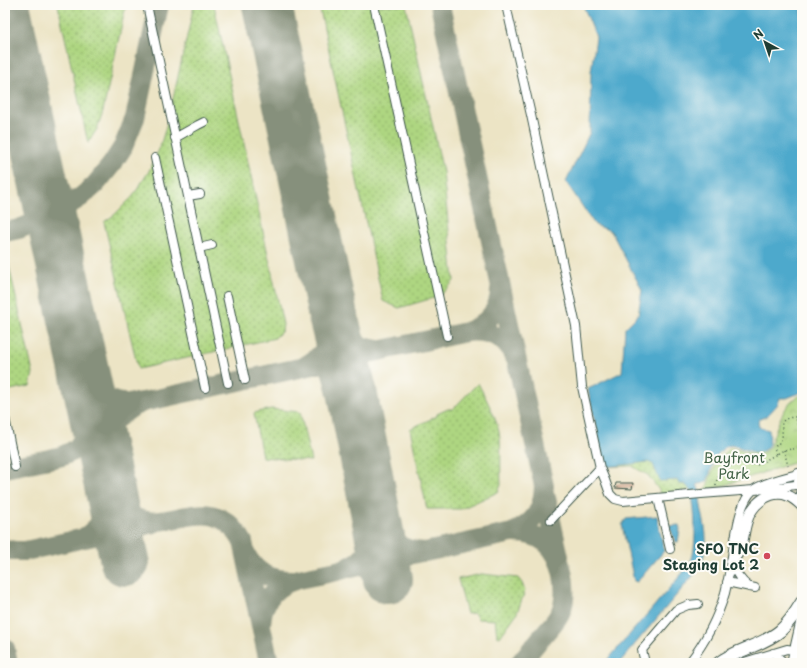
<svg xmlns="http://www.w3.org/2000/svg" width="807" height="668" viewBox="0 0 807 668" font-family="'Playpen Sans',sans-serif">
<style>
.grass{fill:url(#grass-dots);stroke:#668a5a}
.park{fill:url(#park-crowns);stroke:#668a5a}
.water{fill:#4ea9cc;stroke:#367380}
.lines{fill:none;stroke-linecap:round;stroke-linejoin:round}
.taxiway{stroke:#86907c;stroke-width:20}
.runway{stroke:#86907c;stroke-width:50}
.building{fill:#cca488}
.minor-casing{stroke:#3e564a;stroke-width:10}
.major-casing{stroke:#3e564a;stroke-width:12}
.highway-casing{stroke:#3e564a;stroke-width:14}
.path{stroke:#3e564a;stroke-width:1.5;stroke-dasharray:1 3;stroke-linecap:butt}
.minor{stroke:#fff;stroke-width:8}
.major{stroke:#fff;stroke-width:10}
.highway{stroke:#fff;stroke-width:12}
.poi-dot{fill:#d1495b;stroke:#fdfcf7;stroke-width:1.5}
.labels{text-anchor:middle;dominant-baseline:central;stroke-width:4;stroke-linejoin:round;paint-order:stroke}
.park-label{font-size:14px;fill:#436347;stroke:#fdfcf7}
.poi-label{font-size:14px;font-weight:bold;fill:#1f3d34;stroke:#fdfcf7;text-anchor:end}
</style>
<defs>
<pattern id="grass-dots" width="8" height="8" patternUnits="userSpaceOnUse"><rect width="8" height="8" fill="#aed681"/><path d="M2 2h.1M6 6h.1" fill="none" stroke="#8daf6a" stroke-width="1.8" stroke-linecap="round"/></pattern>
<pattern id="park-crowns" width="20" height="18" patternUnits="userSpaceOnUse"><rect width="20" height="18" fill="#aed681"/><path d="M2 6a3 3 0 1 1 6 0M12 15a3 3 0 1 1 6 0" fill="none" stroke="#8daf6a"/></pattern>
</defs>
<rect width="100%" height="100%" fill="#fdfcf7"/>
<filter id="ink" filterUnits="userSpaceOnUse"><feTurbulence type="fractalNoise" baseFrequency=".025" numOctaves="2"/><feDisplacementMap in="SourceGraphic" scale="8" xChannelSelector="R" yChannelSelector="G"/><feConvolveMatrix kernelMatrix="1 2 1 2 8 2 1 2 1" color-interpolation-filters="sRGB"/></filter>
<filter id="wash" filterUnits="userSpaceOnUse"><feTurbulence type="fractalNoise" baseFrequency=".012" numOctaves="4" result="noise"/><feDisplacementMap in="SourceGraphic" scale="16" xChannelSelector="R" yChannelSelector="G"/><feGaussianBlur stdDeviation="0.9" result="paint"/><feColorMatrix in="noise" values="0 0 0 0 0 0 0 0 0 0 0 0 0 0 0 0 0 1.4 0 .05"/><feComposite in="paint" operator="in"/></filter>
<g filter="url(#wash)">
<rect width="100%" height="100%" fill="#ece4c5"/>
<path class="grass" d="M58 5H126L103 111 97 129 88 143Z
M194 5H214L283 324 282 331 275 338 138 369 104 222 114 215 133 196 149 171 160 147 170 112Z
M319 5H406L443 172 454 281 440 296 399 308 383 301Z
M8 262 33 373 30 386 5 391V263Z
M478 383C486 399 495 414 499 432 502 449 500 468 501 485L498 492 461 509H427L410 429 437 416V414L448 409H453Z
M271 409 300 412 311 461 262 457 254 413Z
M599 443 649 457 677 480 679 484C684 484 688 486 691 490L660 494 659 490 648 475 632 466 603 467Z
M482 574 518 578 522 583 525 591 517 613 500 637 497 636 495 620 478 619 474 613 467 614 458 579Z"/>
<path class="park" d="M802 395V460L725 485 706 490C711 474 716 457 731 448 744 451 761 460 770 446 777 428 782 403 802 395Z"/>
<path class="water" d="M583 5H802V392L787 398H780L778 404 767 416 760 419 758 422 759 427 769 430C770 437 771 446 764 450 752 457 739 443 728 446 717 450 713 463 710 473 709 476 708 480 706 482 704 483 700 484 697 484 700 491 700 499 701 506 706 533 711 546 697 571L619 663H605L686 569C688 565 691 562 692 558 697 544 695 506 691 492 690 489 688 487 685 484H679L677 480 660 481 653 464 648 462 604 467 588 389 622 372 625 328 638 315 642 290 611 231 595 225 566 182 590 132 591 72 596 37Z
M657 516 664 551 637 582 634 581 622 525 626 519Z
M679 525 680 529 678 542H676L669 526Z"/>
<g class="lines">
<path class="taxiway" d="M440 5 544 486C543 510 535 523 512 533
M5 232 19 229 51 216 81 197 95 185 112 164 123 147 135 118 159 5
M333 316C344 336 354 348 379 350
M466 332C486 325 500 311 500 289
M305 366C318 359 328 350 331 335 333 329 333 322 333 316
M87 374C99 398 114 407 141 402
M79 445C100 421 86 396 84 368
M5 468 54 458 62 456 71 452 134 406 143 402 175 395 466 332C487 330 504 335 514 356
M109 486C113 494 117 503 123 509 162 547 208 480 243 542L269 663
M546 498 559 557
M377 520C392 542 398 550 425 552L512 533C542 532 557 547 563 575 565 587 566 599 561 611 558 619 551 626 545 633 537 643 528 653 520 663
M83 538C105 525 108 510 109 486
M5 549 16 551H25L154 523
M246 555C257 574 270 580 292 580
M351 568 421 552
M261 623C262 618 262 612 264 608 281 561 346 588 369 550 375 540 376 530 377 520
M5 648 8 663"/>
<path class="runway" d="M5 5 109 486 125 561
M267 5 333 316 352 391 388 579"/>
</g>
<g id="blocks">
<path class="building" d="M616 483H633L632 489 615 488Z"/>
</g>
</g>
<g filter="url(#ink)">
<use href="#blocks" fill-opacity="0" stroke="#3e564a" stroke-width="1"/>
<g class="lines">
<defs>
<path id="minor" d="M147 5 228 383
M374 5 447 336
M506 5 531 115 576 326 582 387 600 468 605 480 610 494 615 499 623 501 701 494 767 489 802 484
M175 138 198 125 204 122
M155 158 205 388
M188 196 200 194
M199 248 212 245
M227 296 245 380
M5 418 15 467
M658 498 670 549
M551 520 600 468
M731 562C735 572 740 580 749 587
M727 582 755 588
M773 653 785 663
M645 663 642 650 676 610 688 605 698 604
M689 663C706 641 717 620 725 593 729 577 731 561 734 545 737 528 740 502 753 490 761 483 787 477 798 474
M741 663 787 649 795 650"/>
<path id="major" d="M802 473 798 474 802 492
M731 562C736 557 739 552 741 546 744 538 744 529 747 521 750 510 759 499 771 495 784 491 793 497 802 506
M792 663 802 619"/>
<path id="highway" d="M719 663C737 649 762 646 780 631 789 623 796 612 802 602"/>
</defs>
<use href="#minor" class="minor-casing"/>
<use href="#major" class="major-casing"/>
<use href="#highway" class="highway-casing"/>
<path class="path" d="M802 405C794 412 795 424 802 432
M784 450 788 466
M776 454C772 445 778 446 781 440 786 430 773 418 796 417
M716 485C716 480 718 477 722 473 733 461 741 462 757 465L784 450 802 448"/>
<use href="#minor" class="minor"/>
<use href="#major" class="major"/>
<use href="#highway" class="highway"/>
</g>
</g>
<circle class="poi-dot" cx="767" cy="556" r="4"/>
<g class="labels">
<g class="park-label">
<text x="734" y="457">Bayfront<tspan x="734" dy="16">Park</tspan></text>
</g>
<g class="poi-label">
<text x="759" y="548">SFO TNC<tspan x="759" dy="16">Staging Lot 2</tspan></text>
</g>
</g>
<rect width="807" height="668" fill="none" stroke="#fdfcf7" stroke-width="20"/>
<g transform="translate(765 42) rotate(320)" stroke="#fdfcf7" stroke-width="3" paint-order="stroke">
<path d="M0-3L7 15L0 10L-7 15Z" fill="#1f3d34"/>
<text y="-6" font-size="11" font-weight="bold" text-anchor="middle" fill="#1f3d34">N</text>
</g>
</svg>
